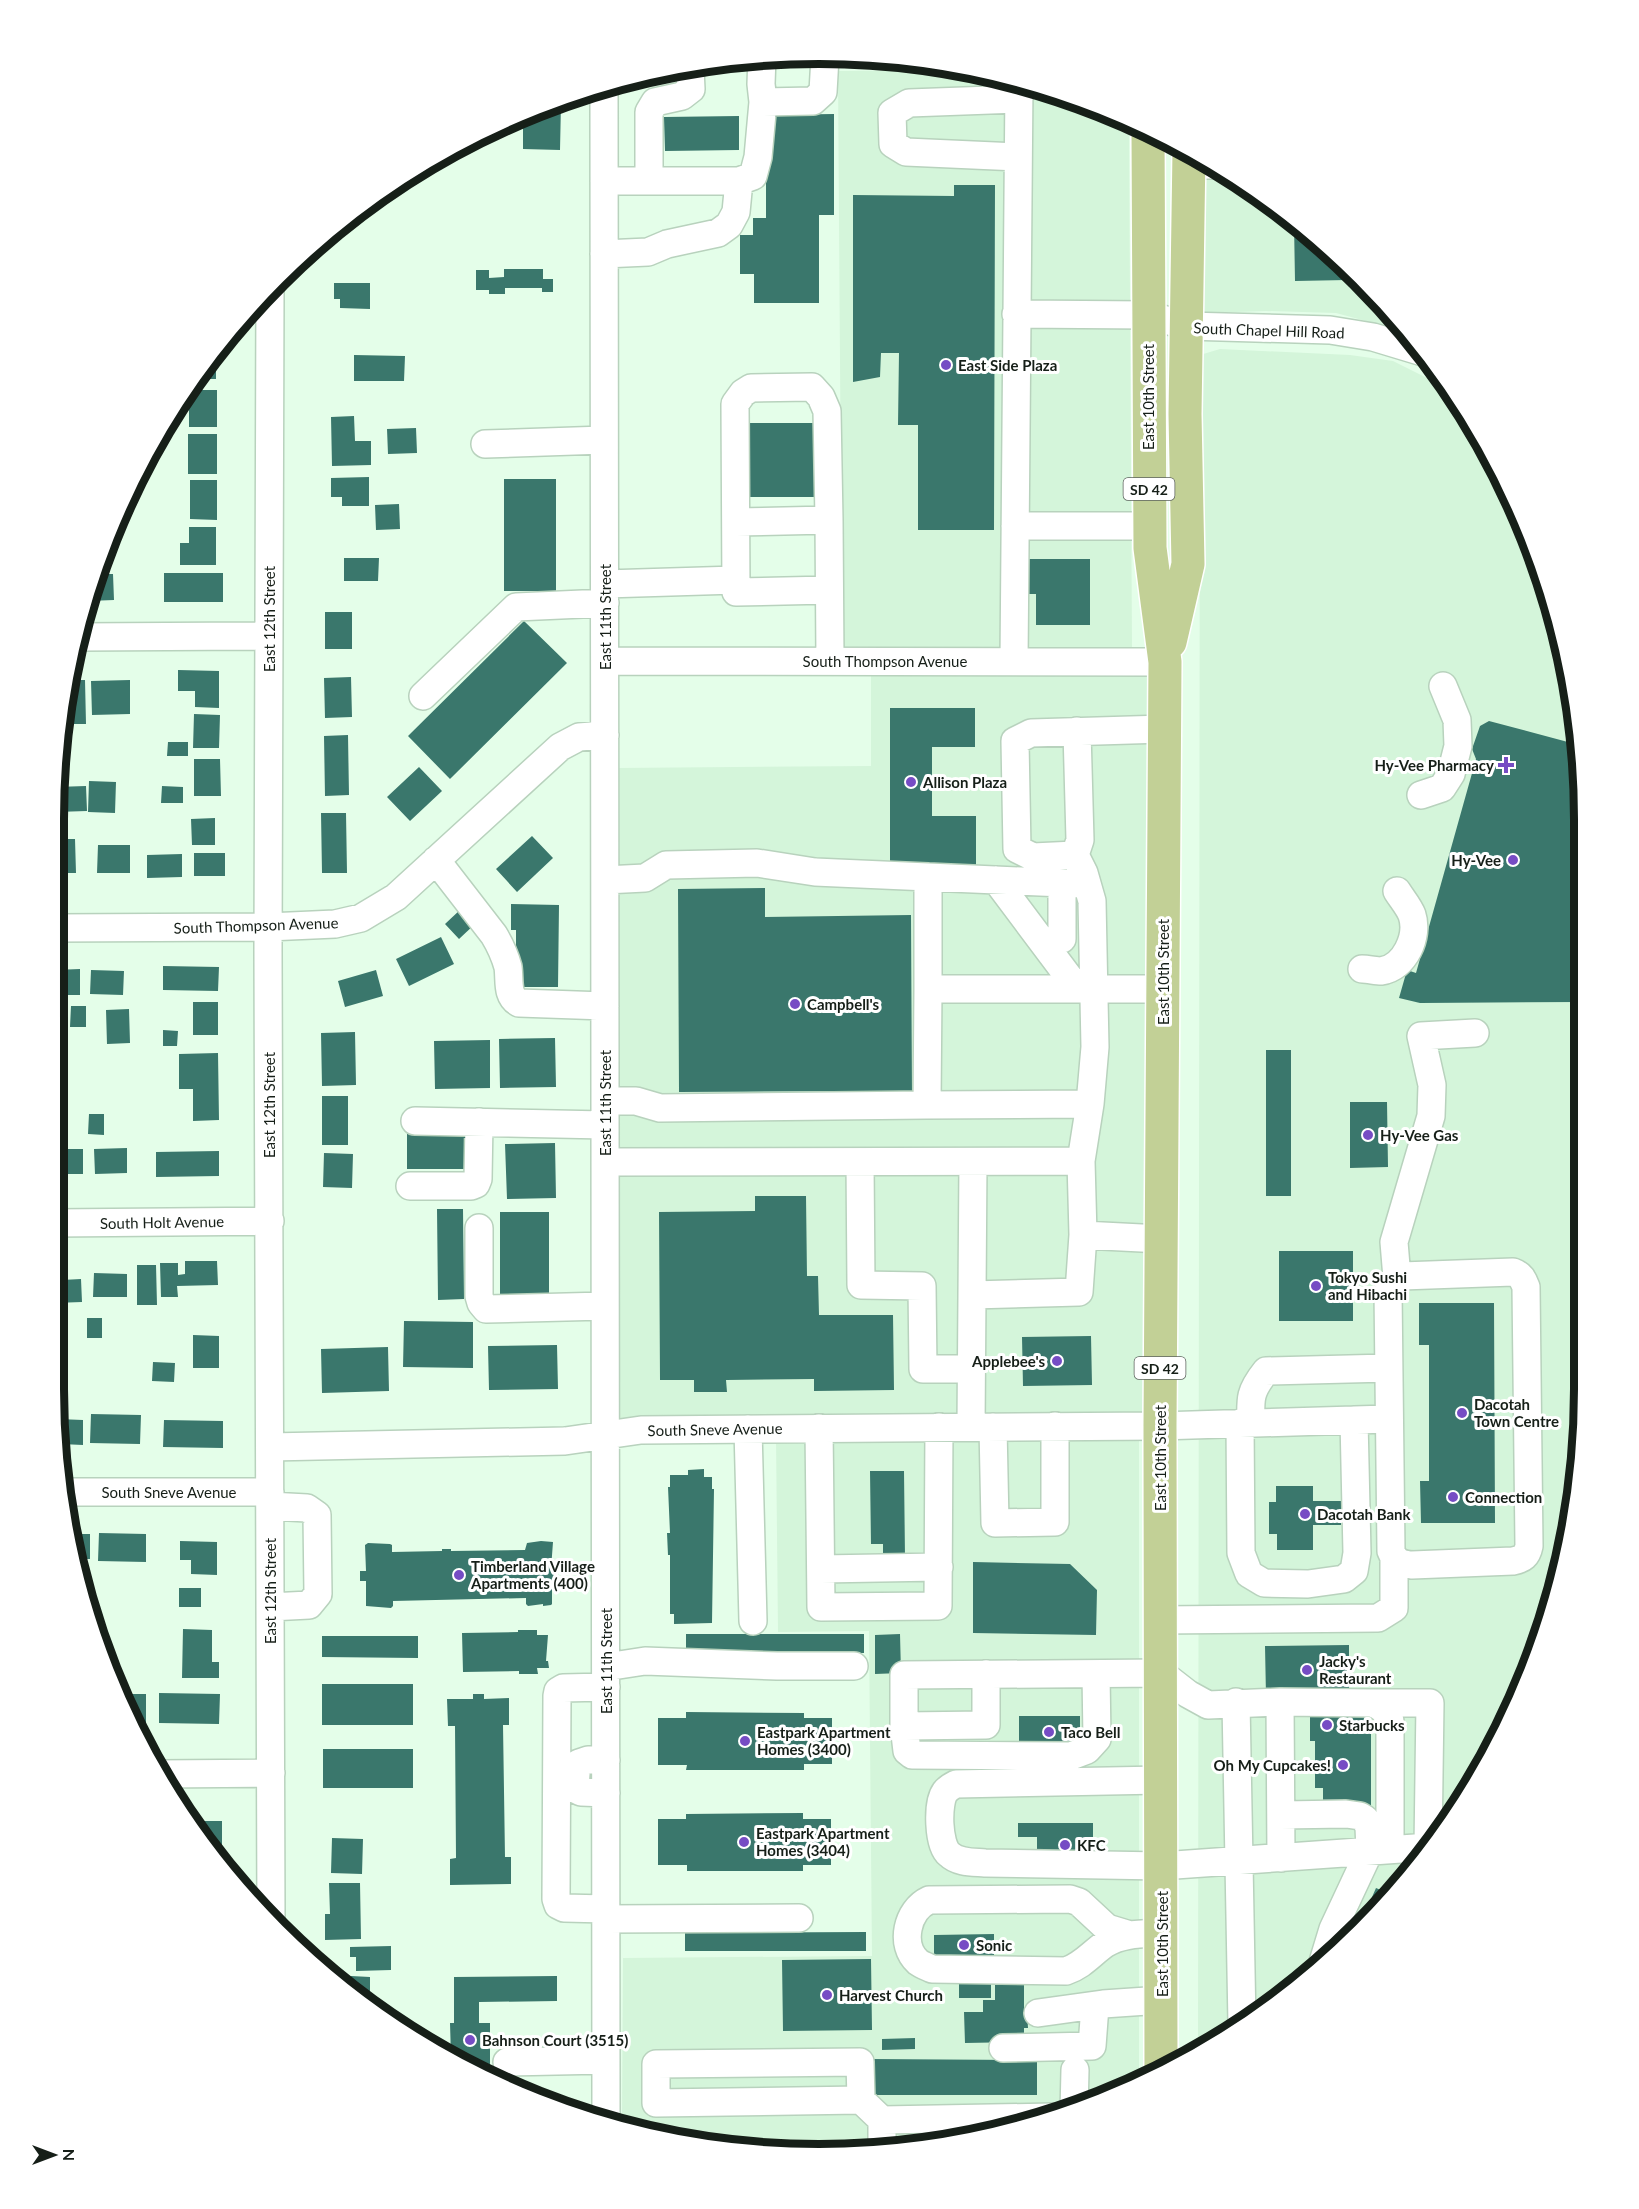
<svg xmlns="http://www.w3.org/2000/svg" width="1639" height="2209" viewBox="0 0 1639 2209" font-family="Lato,sans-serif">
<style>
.built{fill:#d4f5da}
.building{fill:#3a776c}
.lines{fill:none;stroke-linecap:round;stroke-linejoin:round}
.minor-casing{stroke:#b8d2bd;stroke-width:30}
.major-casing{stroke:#fff;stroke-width:36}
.minor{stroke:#fff;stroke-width:27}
.major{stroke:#c2d096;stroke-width:33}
.poi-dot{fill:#764cc4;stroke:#fff;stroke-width:2}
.labels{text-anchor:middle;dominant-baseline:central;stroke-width:6;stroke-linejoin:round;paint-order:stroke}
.shield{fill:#fff;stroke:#5c625d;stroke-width:1.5}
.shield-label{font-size:14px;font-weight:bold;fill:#161f18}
.street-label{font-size:15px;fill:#161f18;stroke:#fff}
.poi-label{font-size:15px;font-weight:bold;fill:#161f18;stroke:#fff;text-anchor:start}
.rim{fill:none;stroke:#161f18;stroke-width:8}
</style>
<rect width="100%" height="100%" fill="#e4fee9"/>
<path class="built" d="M961 70 1066 95 1129 123 1132 648 842 649 838 71Z
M1204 158 1324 244 1407 332 1336 313 1266 311 1204 313Z
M1220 349 1350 355 1393 361 1447 388 1527 527 1578 719 1583 1440 1559 1588 1483 1772 1395 1894 1285 1997 1198 2051 1200 355Z
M1147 673 1151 1417 620 1420 617 768 871 766V675Z
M776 1437 1139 1440V2084L1066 2114 907 2146H765L670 2140 622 2124 623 1958 872 1956 869 1631 778 1632Z"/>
<path class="building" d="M561 103 560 150 523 149V117Z
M834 114V215H819V303H754V274H740V235H753V218H766V115Z
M739 116V150L665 151 664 117Z
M954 185H995L994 530H918V425H898L899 353H881L880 377 853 382V195L954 196Z
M1294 223 1324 244 1347 268V280L1295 281Z
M504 269H543V279H553V292H542V288H505V294H489V290H476V270H489V278L504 277Z
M334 283H370V309L340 308V299H334Z
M216 354V379H195Z
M354 355 405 356 404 381H354Z
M189 390H217V427H189Z
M354 416 355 441H371V465L332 466 331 417Z
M740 423H814V497H740Z
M416 428 417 453 388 454 387 429Z
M188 434H217V474H188Z
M369 477V506H342V497H331V478Z
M504 479H556V591H504Z
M190 480H217V520L190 519Z
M399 504 400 529 376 530 375 505Z
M189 527H216V565H180V543H189Z
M344 558H379L378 581H344Z
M1027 559H1090V625H1036V594H1027Z
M164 573H223V602H164Z
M98 574H113L114 600 88 601Z
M325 612H352V649H325Z
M524 621 567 663 450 779 408 736Z
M178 670 219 671V708L195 707V691H178Z
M351 677 352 717 325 718 324 678Z
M70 680H85L86 724H63Z
M130 680V714L92 715 91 681Z
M890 708H975V747H932V816H976V871H890Z
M194 714 220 715 219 748H193Z
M1489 721 1579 745 1580 1002 1420 1003 1399 998 1407 970 1416 973 1476 759 1472 749 1480 726Z
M348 735 349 795 325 796 324 736Z
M168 742H188V756H167Z
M194 759H220L221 796H194Z
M419 767 442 791 410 821 387 797Z
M89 781 116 782 115 813 88 812Z
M86 786 87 811 56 812V787Z
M162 786 183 787V803H161Z
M321 813H346L347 873H322Z
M215 818V845H192L191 819Z
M532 836 553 858 517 892 496 869Z
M55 839H75L76 873H55Z
M98 845H130V873H97Z
M194 853H225V876H194Z
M182 854V877L147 878V855Z
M765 888V917L911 915 912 1096H866V1091L679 1092 678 889Z
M511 904 559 905 558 987H516V930H511Z
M461 909 475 924 459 939 445 924Z
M441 937 454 964 409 986 396 959Z
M163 966 219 967 218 991 163 990Z
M80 969V995H55V970Z
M91 970 124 971 123 995 90 994Z
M376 970 383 996 345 1007 338 981Z
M193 1002H218V1035H193Z
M71 1006H86V1027H70Z
M129 1009 130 1043 107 1044 106 1010Z
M163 1030 178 1031 177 1046H163Z
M355 1032 356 1085 322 1086 321 1033Z
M555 1038 556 1087 500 1088 499 1039Z
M490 1040V1088L435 1089 434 1041Z
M1266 1050H1291V1196H1266Z
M218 1053 219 1120 193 1121V1089H179V1054Z
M322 1096H348V1145H322Z
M1350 1102H1387L1388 1167 1350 1168Z
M55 1114H61V1134H55Z
M89 1114H104V1135L88 1134Z
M407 1129H471V1169H407Z
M555 1143 556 1198 507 1199 505 1144Z
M127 1148V1173L95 1174 94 1149Z
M55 1149H83V1174H55Z
M219 1151V1176L156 1177V1152Z
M324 1153 353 1154 352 1188 323 1187Z
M755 1196H806L807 1276H818L819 1315H893L894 1390 814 1391V1379L726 1380 727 1392H694V1380H660L659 1212 755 1211Z
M437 1209H463L464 1299 438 1300Z
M500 1212H549V1298H500Z
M1279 1251H1353V1321H1279Z
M185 1261H217L218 1285 177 1286 178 1297H161L160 1263H178V1275L185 1274Z
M137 1265H156L157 1305H137Z
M94 1273 127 1274V1297H93Z
M54 1275H62V1280L81 1279 82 1302 54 1303Z
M1419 1303H1494L1495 1523H1421L1420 1481H1429V1345H1419Z
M87 1318H102V1338H87Z
M404 1321 473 1322V1368L403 1367Z
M193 1335 219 1336V1368H193Z
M1091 1336 1092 1385 1023 1386 1022 1337Z
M557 1345 558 1389 489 1390 488 1346Z
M388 1347 389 1391 322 1393 321 1349Z
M153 1362 175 1363 174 1382 152 1381Z
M91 1414 141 1415 140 1444 90 1443Z
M58 1419 83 1420V1445L61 1444Z
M164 1420 223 1421V1448L163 1447Z
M704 1469V1477H712V1489H714L712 1623 674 1624V1614H670V1555H668L667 1533H670L668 1487H670V1475H688V1470Z
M870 1471H904L905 1557H883V1544H871Z
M1276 1486H1313V1501H1341V1525H1313V1550H1277V1534H1269V1502H1276Z
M99 1533 146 1534V1562L98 1561Z
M73 1534H90V1559H76Z
M180 1541 217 1542V1575L191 1574V1560H180Z
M541 1541 553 1542 551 1569H557V1579H552L554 1589H552V1604L551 1605 543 1606V1604L528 1606 526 1604V1598L393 1601V1606L391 1608 366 1606V1581H360V1571H366L365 1545 368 1543 390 1544 392 1545V1552L442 1551V1549H451V1551L525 1550 527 1543Z
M973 1562 1070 1564 1097 1590 1096 1635 973 1633Z
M179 1588H201V1607H179Z
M183 1629 212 1630V1662H219V1678H182Z
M518 1630H537V1635H548L546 1661H548L549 1668H537L538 1674H519V1671L463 1672 462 1633 518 1632Z
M686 1634H864V1653H686Z
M900 1634 901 1673 875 1674V1635Z
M322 1636H418V1658L322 1657Z
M1349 1645V1695L1266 1696 1265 1646Z
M322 1684H413V1725H322Z
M159 1693 220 1694 219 1724 159 1723Z
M124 1694H146V1723H136Z
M473 1694H484V1699L509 1698V1725H503L505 1857H511V1884L450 1885V1859L456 1858 455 1726H448L447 1699H473Z
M1310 1711H1371V1808H1323V1788H1315V1741H1310Z
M686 1712 804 1713V1718H832V1764H804V1770H686L687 1765H658V1718H686Z
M1019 1716H1080V1747L1019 1748Z
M323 1749H413V1788H323Z
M803 1813V1819H831V1865H803V1871H687V1865H658V1819H686V1814Z
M194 1821H222V1848H214Z
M1018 1823H1093V1853H1037V1837H1018Z
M332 1838 363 1839 362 1874 331 1873Z
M1402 1862 1414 1867 1395 1894 1358 1929 1376 1888 1388 1893Z
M329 1883H360L361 1939 325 1940V1914H330Z
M866 1932V1951H685V1933Z
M994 1934V1955L934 1956V1935Z
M391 1946V1970L356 1971V1957H350V1947Z
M871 1959 872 2030 783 2031 782 1960Z
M351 1976 370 1977V1992H350Z
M557 1976V2001L479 2002V2023H490V2069H496L497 2081 481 2076 451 2057 450 2023H454V1977Z
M959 1984H991V1998H959Z
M1024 1984V2012H1027L1028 2028H1024V2042L965 2043 964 2012H983V2000H995V1985Z
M915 2038V2049L882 2050V2039Z
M870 2059 1037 2060V2095H870Z"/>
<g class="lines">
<defs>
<path id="minor" d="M604 87 606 2119
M763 102 813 101 823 92 825 57
M1018 157 906 152 893 144 892 113 909 103 1019 99
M1189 165H1215
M604 181H739L753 176 758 157 763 102 761 84 762 57
M649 181V112L655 102 682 96 691 89 690 69
M604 254 648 252 667 244 718 233 729 225 736 212 739 181
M270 289 268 951 271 1921
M1016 314 1148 315 1187 326 1330 330 1373 337 1426 353
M485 444 604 440
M829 520 827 411 821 397 812 387 751 388 743 393 735 404 736 592 829 590
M736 522 829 520 830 661
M1015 526H1150
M605 584 736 580
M78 637 269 636
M605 661 1165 662
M1014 661 1019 84
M423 696 516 607 605 603
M1077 731 1080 840 1075 855 1033 857 1017 849 1015 741 1031 733 1164 729
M1421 795 1442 788 1451 774 1458 746 1457 720 1443 686
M436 860 494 935C500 945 505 956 508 967 510 980 506 996 519 1003L605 1006
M928 877 1087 884
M605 880 645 878 666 865 757 863 815 872 928 877V989
M996 880 1077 988
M55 928 268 927 335 924 361 918 396 897 560 747 579 737 605 735
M1062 939V883
M1362 969C1368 969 1376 971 1381 971 1405 968 1419 936 1412 915 1409 907 1402 899 1397 891
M605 1101H636L660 1108 927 1105 928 989H1162
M927 1105 1090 1104 1095 1047 1092 901 1084 873 1075 855
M415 1121 605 1125
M1081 1161 1090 1104
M605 1162 1081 1161 1083 1235 1161 1239
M860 1162 861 1285 922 1286 923 1369H972
M410 1186H471L476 1184 478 1179 479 1122
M54 1223 270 1221
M479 1228V1296L481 1303 486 1309 605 1306
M1513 1272C1521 1275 1523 1279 1526 1287L1529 1546C1527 1556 1523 1559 1513 1561L1412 1565C1401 1564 1395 1562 1391 1551L1388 1291 1392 1283 1402 1276Z
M1397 1278 1394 1242 1431 1116 1432 1085 1421 1036 1475 1033
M972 1295 1079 1292 1083 1235
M1240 1423 1241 1553 1249 1574 1264 1583 1308 1584 1344 1579 1354 1571 1357 1553 1354 1420
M1251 1423C1250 1398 1250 1391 1266 1371L1388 1368
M971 1427 973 1162
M993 1427 995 1523 1055 1522V1426
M819 1428 821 1607 938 1606 939 1427
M748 1429 753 1621
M270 1447 565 1441 641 1430 1160 1426 1388 1419
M68 1492H270
M270 1506 307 1508 317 1515 318 1594 309 1605 270 1607
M821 1569 939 1567
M1160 1620 1378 1618 1394 1608V1559
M606 1667 645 1661 777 1666H854
M986 1674V1725L904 1726V1675L1161 1673 1188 1694 1208 1705 1280 1702 1281 1858
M606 1687 563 1688 558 1691 557 1696 556 1899 558 1905 564 1908 606 1909
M1236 1702 1242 2024
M1280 1702 1372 1703C1382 1706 1386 1711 1390 1721V1848
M1372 1703H1430L1428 1847
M904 1726 907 1751 912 1755 1071 1756 1087 1750 1097 1739 1096 1674
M606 1760H588L579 1763C575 1770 575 1783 577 1790L581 1792 606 1793
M158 1774 271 1773
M1161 1780 956 1784C952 1786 948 1788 945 1792 937 1803 938 1845 949 1854 958 1863 973 1862 985 1863L1161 1866 1429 1847
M1281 1815 1346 1814 1360 1816 1365 1819 1369 1827 1370 1850 1333 1929 1323 1962
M606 1919 799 1918
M1130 1935 1107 1928 1079 1902 1070 1899 929 1900C907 1910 899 1945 918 1962 922 1965 928 1967 932 1969L1066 1971C1082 1966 1092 1953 1105 1944 1122 1933 1143 1934 1162 1933
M1038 2013 1103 2004 1162 2000
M1003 2048 1092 2046 1095 2006
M507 2062 606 2060
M861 2100 656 2103V2064L860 2062 861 2100 882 2120
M1074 2111 1075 2070
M882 2151V2120L1053 2117"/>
<path id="major" d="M1148 132 1150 548 1165 662 1160 1426 1161 2074
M1170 642 1188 564 1185 414 1189 151"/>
</defs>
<use href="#minor" class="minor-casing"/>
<use href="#major" class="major-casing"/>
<use href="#minor" class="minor"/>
<use href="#major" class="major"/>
</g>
<g class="poi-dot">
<circle cx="946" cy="365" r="6"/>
<path d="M1503 756h6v6h6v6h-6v6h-6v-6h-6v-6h6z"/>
<circle cx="911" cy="782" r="6"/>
<circle cx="1513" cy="860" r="6"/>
<circle cx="795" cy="1004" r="6"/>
<circle cx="1368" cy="1135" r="6"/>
<circle cx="1316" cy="1286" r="6"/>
<circle cx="1057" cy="1361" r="6"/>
<circle cx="1462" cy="1413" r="6"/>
<circle cx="1453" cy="1497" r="6"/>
<circle cx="1305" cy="1514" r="6"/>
<circle cx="459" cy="1575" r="6"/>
<circle cx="1307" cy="1670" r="6"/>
<circle cx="1327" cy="1725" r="6"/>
<circle cx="1049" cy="1732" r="6"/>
<circle cx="745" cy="1741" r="6"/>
<circle cx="1343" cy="1765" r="6"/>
<circle cx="744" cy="1842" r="6"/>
<circle cx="1065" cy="1845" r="6"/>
<circle cx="964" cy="1945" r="6"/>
<circle cx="827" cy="1995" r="6"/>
<circle cx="470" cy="2040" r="6"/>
</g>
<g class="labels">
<g class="shield">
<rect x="1123.5" y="478" width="51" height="22" rx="4.5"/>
<rect x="1134.5" y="1357" width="51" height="22" rx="4.5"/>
</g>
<g class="shield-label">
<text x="1149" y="489">SD 42</text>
<text x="1160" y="1368">SD 42</text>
</g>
<g class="street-label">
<text transform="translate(1269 330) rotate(2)">South Chapel Hill Road</text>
<text transform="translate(1148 397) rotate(-90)">East 10th Street</text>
<text transform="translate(605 617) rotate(-90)">East 11th Street</text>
<text transform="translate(269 619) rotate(-90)">East 12th Street</text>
<text x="885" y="661">South Thompson Avenue</text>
<text transform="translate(256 925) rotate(-2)">South Thompson Avenue</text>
<text transform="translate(1163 972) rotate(-90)">East 10th Street</text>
<text transform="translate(605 1103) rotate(-90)">East 11th Street</text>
<text transform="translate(269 1105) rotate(-90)">East 12th Street</text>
<text transform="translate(162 1222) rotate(-1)">South Holt Avenue</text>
<text transform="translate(715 1429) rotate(-1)">South Sneve Avenue</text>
<text transform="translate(1160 1458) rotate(-90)">East 10th Street</text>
<text x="169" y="1492">South Sneve Avenue</text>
<text transform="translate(270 1591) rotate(-90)">East 12th Street</text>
<text transform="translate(606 1661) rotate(-90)">East 11th Street</text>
<text transform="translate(1162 1944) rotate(-90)">East 10th Street</text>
</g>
<g class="poi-label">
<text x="958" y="365">East Side Plaza</text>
<text x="1494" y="765" text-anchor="end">Hy-Vee Pharmacy</text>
<text x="923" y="782">Allison Plaza</text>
<text x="1501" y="860" text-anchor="end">Hy-Vee</text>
<text x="807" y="1004">Campbell's</text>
<text x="1380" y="1135">Hy-Vee Gas</text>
<text x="1328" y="1277">Tokyo Sushi<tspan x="1328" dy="17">and Hibachi</tspan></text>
<text x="1045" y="1361" text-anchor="end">Applebee's</text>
<text x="1474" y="1404">Dacotah<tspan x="1474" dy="17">Town Centre</tspan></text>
<text x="1465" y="1497">Connection</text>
<text x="1317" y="1514">Dacotah Bank</text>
<text x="471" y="1566">Timberland Village<tspan x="471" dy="17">Apartments (400)</tspan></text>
<text x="1319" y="1661">Jacky's<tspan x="1319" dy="17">Restaurant</tspan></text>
<text x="1339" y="1725">Starbucks</text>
<text x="757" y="1732">Eastpark Apartment<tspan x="757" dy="17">Homes (3400)</tspan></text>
<text x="1061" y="1732">Taco Bell</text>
<text x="1331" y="1765" text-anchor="end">Oh My Cupcakes!</text>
<text x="756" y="1833">Eastpark Apartment<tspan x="756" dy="17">Homes (3404)</tspan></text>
<text x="1077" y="1845">KFC</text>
<text x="976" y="1945">Sonic</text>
<text x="839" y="1995">Harvest Church</text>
<text x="482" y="2040">Bahnson Court (3515)</text>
</g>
</g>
<path d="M0 0H1639V2209H0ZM819 64H819A755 755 0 0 1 1574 819V1389A755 755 0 0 1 819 2144H819A755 755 0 0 1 64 1389V819A755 755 0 0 1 819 64Z" fill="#fff" fill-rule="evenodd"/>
<path class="rim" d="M819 64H819A755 755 0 0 1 1574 819V1389A755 755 0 0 1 819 2144H819A755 755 0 0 1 64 1389V819A755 755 0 0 1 819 64Z"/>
<g transform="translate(54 2155) rotate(90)" stroke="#ffffff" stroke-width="4.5" paint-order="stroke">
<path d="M0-4.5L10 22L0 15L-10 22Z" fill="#161f18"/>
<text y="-9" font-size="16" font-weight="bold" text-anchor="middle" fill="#161f18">N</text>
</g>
</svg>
